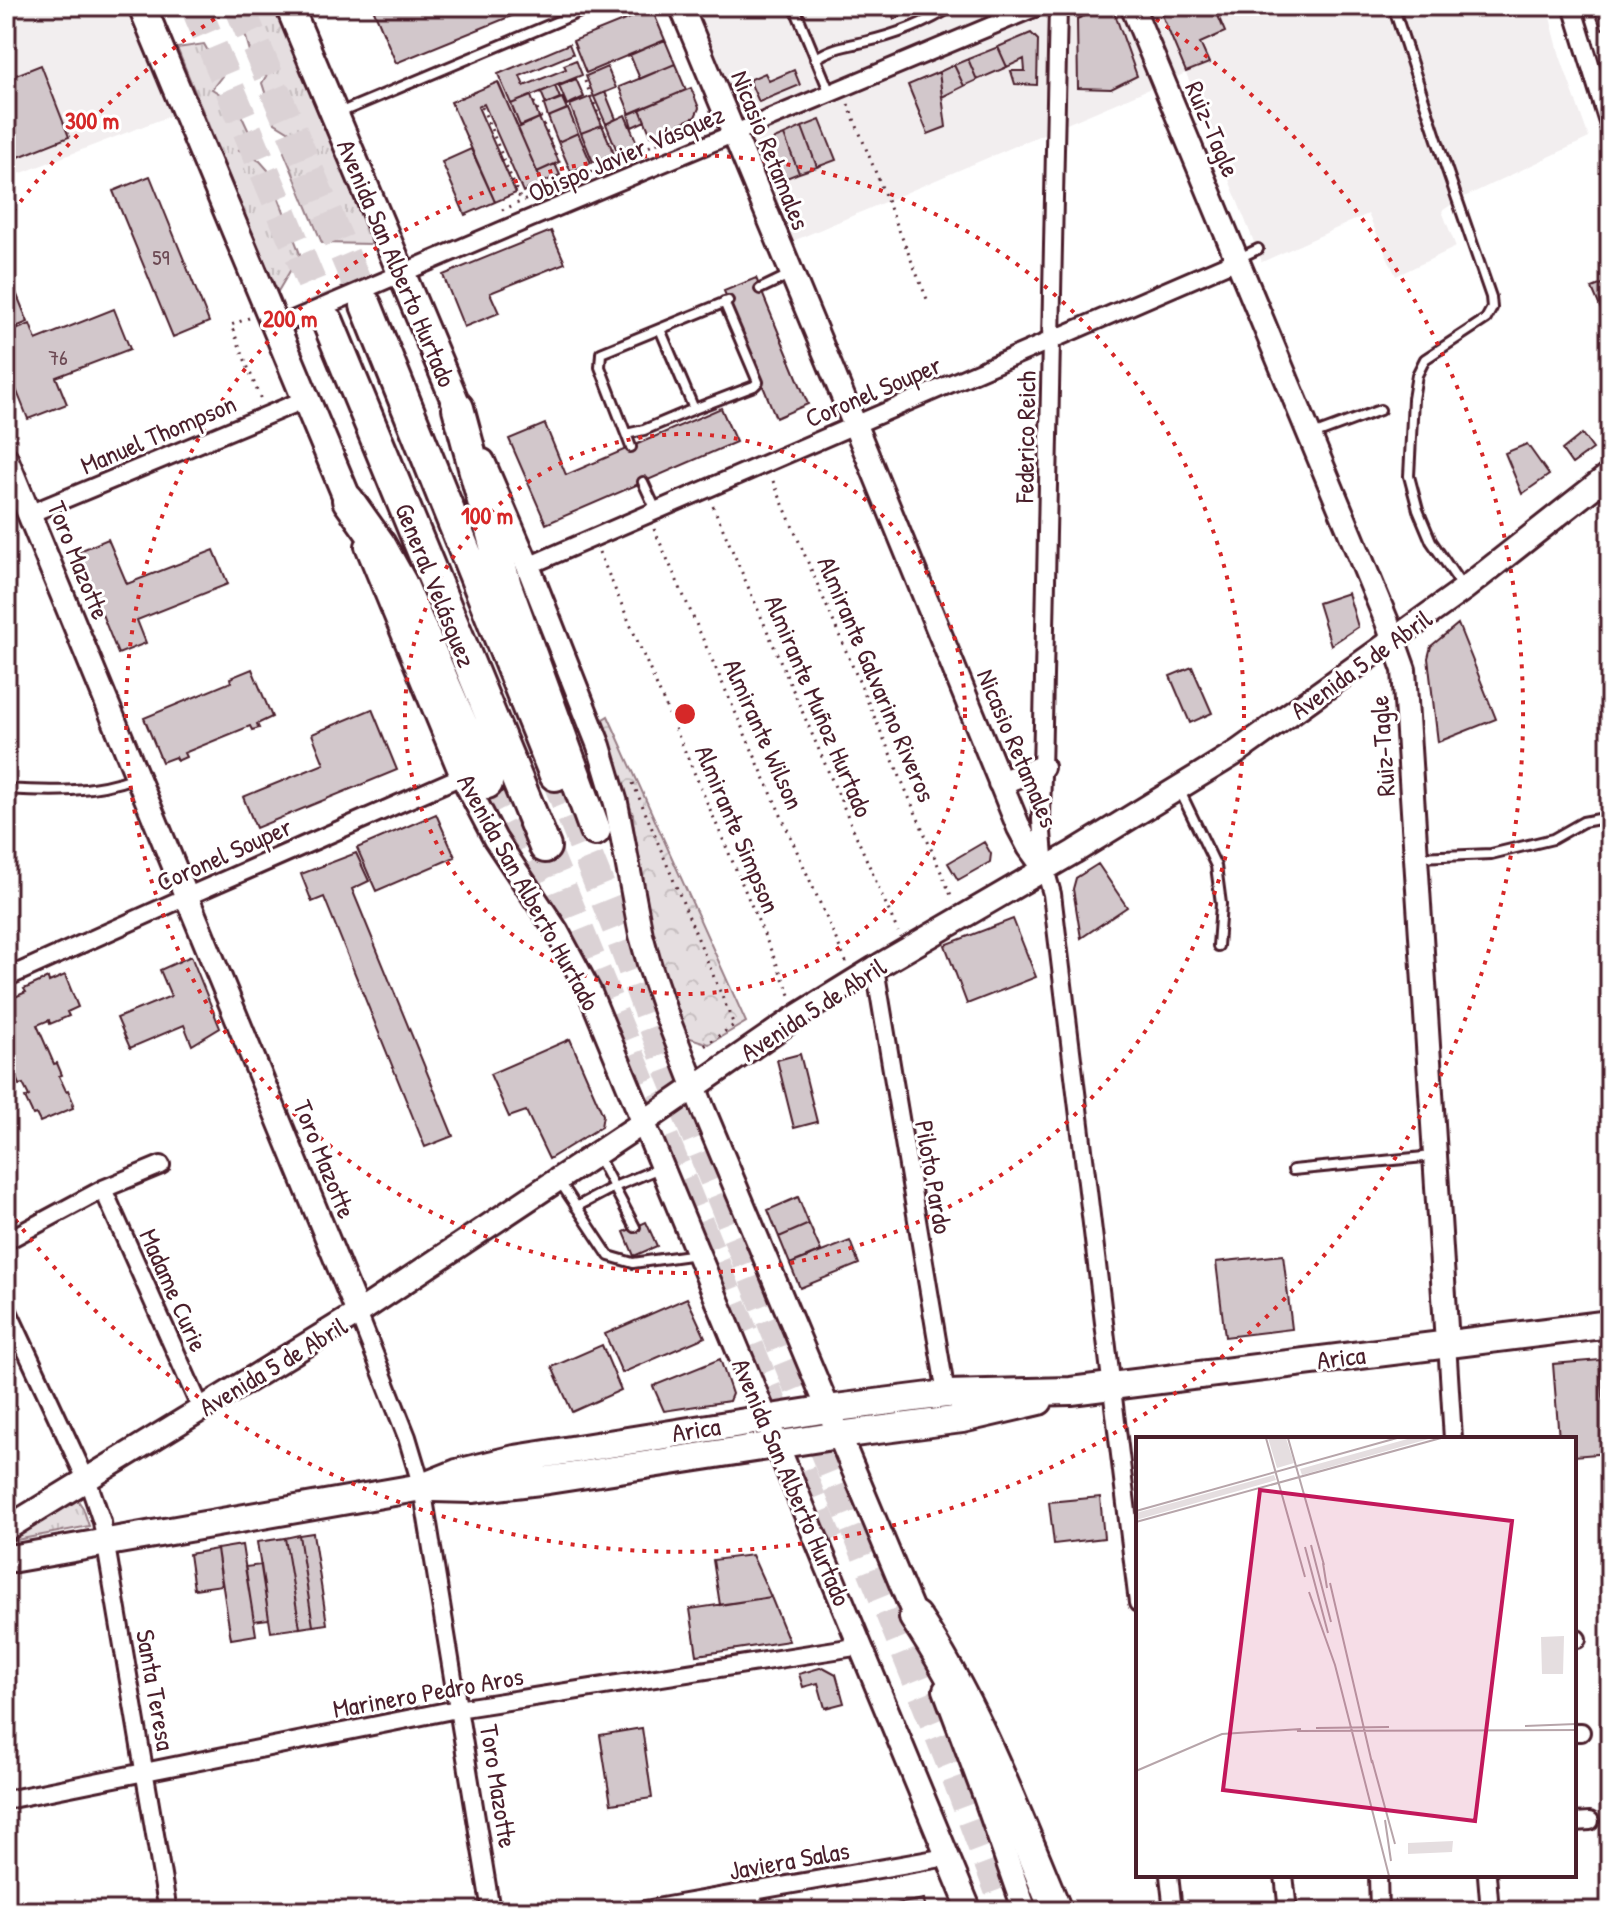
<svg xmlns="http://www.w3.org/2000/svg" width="1616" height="1917" viewBox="0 0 1616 1917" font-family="'Patrick Hand',sans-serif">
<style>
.built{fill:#f2eeef}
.grass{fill:url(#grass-tufts);stroke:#987e86;stroke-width:2}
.park{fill:url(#park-crowns);stroke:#987e86;stroke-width:2}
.building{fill:#d2c7cb;stroke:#4a1f2b;stroke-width:2}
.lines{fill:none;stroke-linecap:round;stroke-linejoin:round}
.highway-tunnel{stroke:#dbd2d5;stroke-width:30;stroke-dasharray:30 15;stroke-linecap:butt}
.lane-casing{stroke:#4a1f2b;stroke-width:14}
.street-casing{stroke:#4a1f2b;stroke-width:22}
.secondary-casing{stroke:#4a1f2b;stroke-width:28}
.primary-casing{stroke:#4a1f2b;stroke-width:32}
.highway-casing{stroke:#4a1f2b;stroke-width:36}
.path{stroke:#4a1f2b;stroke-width:3;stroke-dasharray:2 6;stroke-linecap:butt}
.lane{stroke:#fff;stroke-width:8}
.street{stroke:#fff;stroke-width:16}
.secondary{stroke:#fff;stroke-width:22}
.primary{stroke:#fff;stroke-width:26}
.highway{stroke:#fff;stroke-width:30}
.ring{fill:none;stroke:#d62828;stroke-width:4;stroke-dasharray:4 8}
.labels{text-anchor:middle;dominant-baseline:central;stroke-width:6;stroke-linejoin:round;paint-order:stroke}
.number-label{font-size:22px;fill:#6c4953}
.street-label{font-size:26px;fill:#4a1f2b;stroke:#fff}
.inset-road{fill:none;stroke:#b7a5aa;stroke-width:2}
.view{fill:#c2185b;fill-opacity:0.15;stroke:#c2185b;stroke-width:4}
.inset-edge{fill:none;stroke:#4a1f2b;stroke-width:4}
.centre{fill:#d62828;stroke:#fff;stroke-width:4}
.ring-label{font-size:24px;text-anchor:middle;font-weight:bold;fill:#d62828;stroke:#fff;stroke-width:6;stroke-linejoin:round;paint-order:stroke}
</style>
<defs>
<pattern id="grass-tufts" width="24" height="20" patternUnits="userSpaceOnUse" patternTransform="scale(2)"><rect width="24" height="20" fill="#e5dee0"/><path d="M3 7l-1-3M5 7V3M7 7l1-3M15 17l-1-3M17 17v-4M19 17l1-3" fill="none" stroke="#c6bec0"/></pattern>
<pattern id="park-crowns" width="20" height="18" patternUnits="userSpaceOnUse" patternTransform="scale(2)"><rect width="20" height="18" fill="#e5dee0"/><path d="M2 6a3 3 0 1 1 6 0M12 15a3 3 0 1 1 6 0" fill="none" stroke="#c6bec0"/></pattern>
</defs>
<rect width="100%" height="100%" fill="#fff"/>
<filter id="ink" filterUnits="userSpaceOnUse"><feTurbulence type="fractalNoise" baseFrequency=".0125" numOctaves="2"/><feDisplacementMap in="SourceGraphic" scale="16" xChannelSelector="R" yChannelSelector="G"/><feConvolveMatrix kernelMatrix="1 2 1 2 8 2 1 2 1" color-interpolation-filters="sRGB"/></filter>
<g filter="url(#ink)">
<path class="built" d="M6 6H135L180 112 6 179Z
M693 6H1547L1560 56 1589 138 1458 200 1442 211 1456 247 1396 276 1368 214 1262 262 1186 73 791 242Z"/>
<path class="grass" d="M275 6H276L372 244 322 243 284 152 296 136 275 123 262 83 272 66 255 52 251 55 243 27Z
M204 44 222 76 212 89 236 104 250 134 239 150 260 161 268 170 300 254 277 293 177 48Z
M75 1496 83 1508 89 1526 6 1542V1537Z"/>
<path class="park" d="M608 716 746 1022 709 1044 684 1036 651 939 635 855 633 815 600 721Z"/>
<path class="building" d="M372 6H536L396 63Z
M889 6H925L894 19Z
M1107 6H1112L1137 76 1111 89 1078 88 1077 19Z
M1184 6H1214L1225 32 1200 43 1209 63 1186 72 1162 15Z
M1592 6H1610V26L1602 29Z
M652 9 665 40 586 73 573 41Z
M1031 33 1038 40 1037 85 1015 84 1011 71H1025L1024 59 1007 67 998 47Z
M665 40 675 64 640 79 630 55Z
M569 44 573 54 520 76 524 86 566 69 564 65 576 60 582 75 511 104 498 74Z
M998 47 1007 67 977 80 968 59Z
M968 59 977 80 964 86 954 65Z
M675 64 686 90 630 114 619 87Z
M41 65 69 137 6 162V79Z
M954 65 964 86 942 97 939 72Z
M607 67 616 88 594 97 586 76Z
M794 70 800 85 759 102 749 80 765 73 769 81Z
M939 72 946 127 928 134 908 85Z
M576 79 584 97 567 105 559 86Z
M498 82 542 183 523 192 484 104 478 107 516 193 495 202 451 102Z
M555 86 560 98 546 104 541 92Z
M691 88 699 108 695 117 651 136 640 109Z
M605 92 616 119 606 124 594 97Z
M531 96 539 118 520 126 511 104Z
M590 97 602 125 581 133 570 105Z
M562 98 567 109 548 117 544 105Z
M568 109 578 133 558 142 548 117Z
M640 109 645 121 632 127 628 114Z
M625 115 637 143 617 151 606 124Z
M539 118 559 162 537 172 518 128Z
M820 120 836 160 817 167 802 127Z
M602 125 614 154 593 162 581 133Z
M802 127 817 167 799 173 784 135Z
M578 133 591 163 571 172 558 142Z
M784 135 799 173 784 179 771 147 774 139Z
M471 149 495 202 465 215 442 162Z
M555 164 560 175 542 183 537 172Z
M150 176 209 322 173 337 113 191Z
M551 231 565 263 490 293 499 313 464 327 443 275Z
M6 268 28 322 6 331Z
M756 278 808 404 776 418 724 291Z
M1610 281V308L1602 312 1592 288Z
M114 309 130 349 56 377 67 404 28 419 6 364V334L30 324 36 340Z
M721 408 736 442 546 524 509 439 545 424 566 475Z
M1582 434 1593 449 1572 464 1562 450Z
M1527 444 1549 475 1522 494 1505 453Z
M108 539 127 584 214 550 228 584 137 620 146 643 118 654 77 552Z
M1348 593 1358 627 1331 645 1318 603Z
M1458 624 1496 719 1438 742 1428 658 1431 646Z
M1192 667 1212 713 1190 723 1170 676Z
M252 669 272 717 257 724 259 728 252 730 250 726 184 753 186 757 177 761 175 757 162 762 144 718 231 682 230 678Z
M372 709 397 770 256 828 243 797 324 764 312 734Z
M436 814 455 857 376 891 357 848Z
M984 842 991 854 990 862 958 880 948 863Z
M356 853 369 881 352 889 453 1136 425 1147 324 897 312 902 301 874Z
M1098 864 1127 907 1081 938 1073 889 1076 878Z
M1013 919 1036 977 967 1004 945 945Z
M191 956 220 1028 192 1045 184 1025 130 1048 117 1018 171 996 160 970Z
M65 975 78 1007 67 1012 69 1016 50 1024 49 1020 37 1025 54 1064 57 1063 62 1075 59 1076 66 1091 68 1090 74 1104 72 1105 73 1108 40 1122 36 1114 33 1115 25 1098 29 1096 23 1084 19 1085 12 1068 16 1067 6 1044V1001L26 992 24 989 48 978 49 982Z
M570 1039 603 1115 601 1127 549 1159 526 1111 509 1117 490 1074Z
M800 1054 817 1122 794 1128 777 1060Z
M798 1197 809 1224 779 1237 768 1210Z
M646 1222 657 1246 634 1256 624 1232Z
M809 1224 821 1251 790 1264 779 1237Z
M850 1241 859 1264 800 1288 790 1264Z
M1283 1255 1292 1329 1225 1337 1216 1262Z
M687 1298 705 1337 622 1373 605 1334Z
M602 1345 621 1390 572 1412 552 1367Z
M720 1359 732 1394 729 1401 664 1411 653 1386Z
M1600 1360 1608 1453 1574 1456V1439H1559L1553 1364Z
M1100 1497 1104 1538 1054 1544 1049 1502Z
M313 1533 327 1624 313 1626 299 1535Z
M299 1535 313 1626 300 1628 285 1538Z
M285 1538 300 1628 271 1632 257 1542Z
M242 1545 256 1635 231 1639 217 1549Z
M217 1549 222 1585 194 1589 189 1554Z
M752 1555 771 1597 720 1605 713 1560Z
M261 1565 269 1619 254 1621 245 1567Z
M771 1597 789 1641 697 1655 690 1609Z
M823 1667 836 1674 844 1703 825 1708 818 1683 803 1687 799 1674Z
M642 1728 652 1798 611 1804 600 1735Z
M924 1899 926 1911H875L874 1908Z"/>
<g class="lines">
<path class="highway-tunnel" d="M195 6 328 322
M239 6 366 305
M555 775 620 936 671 1073 955 1773 1007 1911
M487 783 510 828 546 880
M545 847 830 1545"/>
<defs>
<path id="lane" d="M794 6 830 93
M1393 6 1446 167 1491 297 1492 308 1486 319 1425 359 1417 375 1413 399 1409 476 1418 510 1431 541 1464 589
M995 24 999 6
M815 59C831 48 845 46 864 42 896 35 926 23 953 6
M339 113 594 6
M1237 259 1258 249
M760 289 791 274
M660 329 694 409 644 430 626 434 600 367 601 353 728 301
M694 409 754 386 758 382 724 302
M626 434 631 447
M1310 436 1380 410
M643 482 656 510
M6 789C51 792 93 793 136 777
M1179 789 1216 866 1221 904 1218 946
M1418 857 1491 854 1553 839 1583 822 1610 817
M597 1155 635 1227
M1293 1170 1434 1156
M560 1182 609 1256 633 1263 697 1254
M576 1207 614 1187 662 1167"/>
<path id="street" d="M1058 6 1041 820 1045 869 1052 894 1138 1603
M1572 6 1610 129
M276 327 529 219 1039 6
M29 514 306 399
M528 566 1237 260
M875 968 946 1394
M6 978 186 897 462 776
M103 1189 201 1409
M6 1241 103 1189 161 1165
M6 1307 91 1490 102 1522 168 1911
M358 1313 407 1437 422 1487 491 1911
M1447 1343 1453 1439
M1574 1639H1577
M1574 1732H1581
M6 1800 457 1709 861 1646
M1574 1822 1590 1821
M1169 1875 1173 1911
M1284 1875 1288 1911
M1378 1875 1379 1911
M1487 1875 1490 1911
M752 1891 755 1911
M639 1911 947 1857"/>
<path id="secondary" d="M681 6 861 440 1019 828 1029 847 1045 869
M1132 6 1387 622 1404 670 1447 1343
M6 458 358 1313
M483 461 528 566 599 746 616 803 641 935 650 967 666 1014 703 1109 920 1629
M367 546 462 776 495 839 556 930 590 993 970 1911
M1000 783 1042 767
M6 1529 358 1313 644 1122 799 1015 875 968 1074 852 1237 752 1464 589 1610 474
M945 1690 984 1794 1025 1911"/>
<path id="primary" d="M142 6 348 500
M289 6 458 408
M433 1488 472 1489 548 1480 839 1435 962 1419 1039 1401
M6 1558H16L422 1487 457 1473 515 1459 828 1409 946 1394 1071 1391 1610 1324"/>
<path id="highway" d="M366 305 555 775
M328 322 545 847
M458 408 506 586 595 830
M348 500 380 545 401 583 487 783
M915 1617C976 1707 1014 1811 1056 1911"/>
</defs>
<use href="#lane" class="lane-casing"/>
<use href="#street" class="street-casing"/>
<use href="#secondary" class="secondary-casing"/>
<use href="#primary" class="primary-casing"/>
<use href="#highway" class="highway-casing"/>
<path class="path" d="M585 81 617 161
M534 102 567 181
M848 104 929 304
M482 107 521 201
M502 210 704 123 705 118
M249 318 231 325 261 400
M773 481 953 900
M713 506 898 932
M654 529 847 964
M599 552 791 997
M633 783 734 1025 703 1047"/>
<use href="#lane" class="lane"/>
<use href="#street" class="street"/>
<use href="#secondary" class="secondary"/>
<use href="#primary" class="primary"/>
<use href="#highway" class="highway"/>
</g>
</g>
<g class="ring">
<circle cx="685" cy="714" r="280"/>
<circle cx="685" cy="714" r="559"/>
<path d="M6 221A839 839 0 0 1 234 6M1136 6A839 839 0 1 1 6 1207"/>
</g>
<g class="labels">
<g class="number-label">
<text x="161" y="257">59</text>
<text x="58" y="357">76</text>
</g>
<g class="street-label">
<text transform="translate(1213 129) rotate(67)">Ruiz-Tagle</text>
<text transform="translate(771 150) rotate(68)">Nicasio Retamales</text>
<text transform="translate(626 153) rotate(-23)">Obispo Javier Vásquez</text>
<text transform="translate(397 263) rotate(67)">Avenida San Alberto Hurtado</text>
<text transform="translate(873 391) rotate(-23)">Coronel Souper</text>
<text transform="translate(158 434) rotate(-23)">Manuel Thompson</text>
<text transform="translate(1025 437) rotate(-89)">Federico Reich</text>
<text transform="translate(79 560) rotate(68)">Toro Mazotte</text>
<text transform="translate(436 585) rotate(68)">General Velásquez</text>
<text transform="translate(1361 664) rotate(-36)">Avenida 5 de Abril</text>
<text transform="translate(877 679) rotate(67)">Almirante Galvarino Riveros</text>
<text transform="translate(819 706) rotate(67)">Almirante Muñoz Hurtado</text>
<text transform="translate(764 734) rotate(66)">Almirante Wilson</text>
<text transform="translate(1382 746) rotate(-94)">Ruiz-Tagle</text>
<text transform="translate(1018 748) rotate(67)">Nicasio Retamales</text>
<text transform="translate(738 829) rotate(67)">Almirante Simpson</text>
<text transform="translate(224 854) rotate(-24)">Coronel Souper</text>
<text transform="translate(529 892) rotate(61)">Avenida San Alberto Hurtado</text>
<text transform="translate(813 1009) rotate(-33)">Avenida 5 de Abril</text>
<text transform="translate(325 1159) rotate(68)">Toro Mazotte</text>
<text transform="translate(934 1177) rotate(80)">Piloto Pardo</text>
<text transform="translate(174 1290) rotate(66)">Madame Curie</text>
<text transform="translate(1341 1357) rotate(-7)">Arica</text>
<text transform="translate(273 1366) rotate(-31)">Avenida 5 de Abril</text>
<text transform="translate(696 1429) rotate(-9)">Arica</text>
<text transform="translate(792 1482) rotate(67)">Avenida San Alberto Hurtado</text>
<text transform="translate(156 1690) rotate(80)">Santa Teresa</text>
<text transform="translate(428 1692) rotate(-10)">Marinero Pedro Aros</text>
<text transform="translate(499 1786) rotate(81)">Toro Mazotte</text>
<text transform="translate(789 1860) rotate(-10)">Javiera Salas</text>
</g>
</g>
<g transform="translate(1136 1437)">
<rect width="440" height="440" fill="#fff"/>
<path d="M132 1H150L158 26 141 31ZM275 1H296L166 38 164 32ZM138 38 140 43 0 83V76ZM428 199 427 237H406L405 200ZM317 404 316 415 272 417V406Z" fill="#e5dee0"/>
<path class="inset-road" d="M130 1 169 140M152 1 188 128M0 74 261 1M0 85 305 1M175 108 195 185M169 110 192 196M187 126 191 151M194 146 236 326M173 155 199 228 253 439M389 289 440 287M180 291 253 290M161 294 440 293M236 323 259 407M0 334 86 297 165 292M249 383 255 424"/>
<path class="view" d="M124 53 376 84 339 384 87 353Z"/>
<rect width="440" height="440" class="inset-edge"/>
</g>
<circle cx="685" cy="714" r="12" class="centre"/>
<g class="ring-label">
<text x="92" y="129">300 m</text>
<text x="290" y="327">200 m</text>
<text x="487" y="524">100 m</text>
</g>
<rect width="1616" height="1917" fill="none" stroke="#fff" stroke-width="32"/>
<rect x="16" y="16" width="1584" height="1885" fill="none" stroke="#4a1f2b" stroke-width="3" filter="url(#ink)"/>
</svg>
